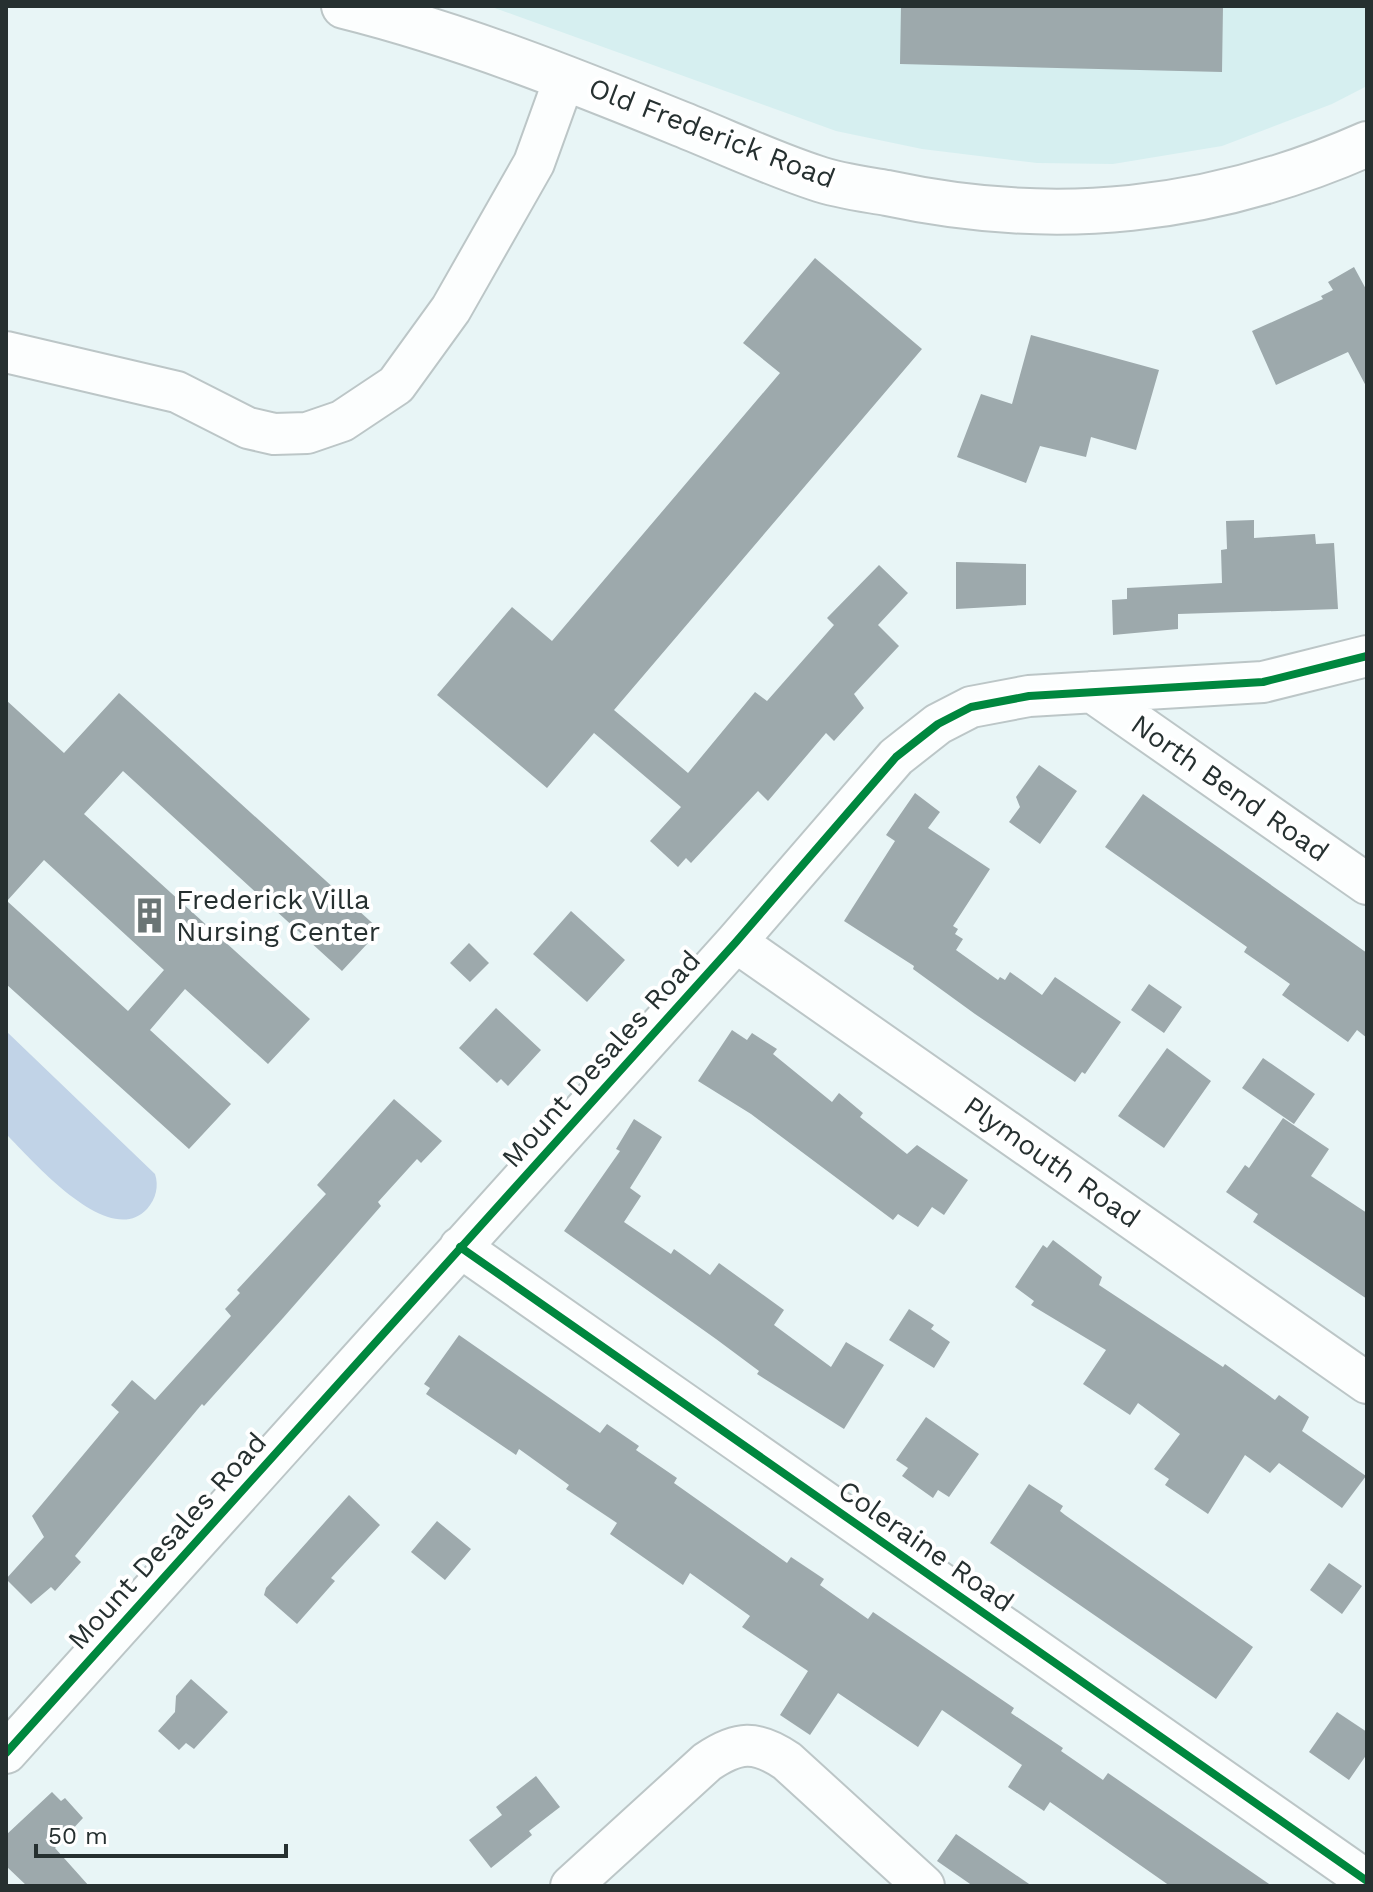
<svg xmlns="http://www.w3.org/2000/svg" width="1373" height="1892" viewBox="0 0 1373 1892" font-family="'Work Sans',sans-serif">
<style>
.built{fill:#d6eff0}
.water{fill:#c1d3e7}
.building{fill:#9da9ac;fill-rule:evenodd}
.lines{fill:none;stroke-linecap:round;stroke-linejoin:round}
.minor-casing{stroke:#bcc6c7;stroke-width:44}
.tertiary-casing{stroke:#bcc6c7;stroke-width:48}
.minor{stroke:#fcfefe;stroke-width:40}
.tertiary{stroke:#fcfefe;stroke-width:44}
.cycleway-casing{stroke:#fff;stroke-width:13}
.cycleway{stroke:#00873e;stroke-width:8}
.labels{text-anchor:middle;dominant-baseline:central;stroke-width:8;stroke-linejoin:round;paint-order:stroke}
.street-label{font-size:28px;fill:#263030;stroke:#fff}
.poi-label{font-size:28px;fill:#263030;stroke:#fff;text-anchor:start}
</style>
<rect width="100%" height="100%" fill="#e8f5f6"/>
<path class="built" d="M489 6H1367V86L1332 104 1222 146 1113 164 1037 163 922 149 836 131Z"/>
<path class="water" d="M6 1031 155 1174C159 1186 156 1199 147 1209 109 1250 32 1160 6 1134Z"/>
<path class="building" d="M901 6H1223L1222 72 900 64Z
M815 258 922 349 614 710 688 773 755 692 767 701 834 625 827 618 879 565 908 593 878 625 899 646 854 694 864 708 834 741 826 733 768 801 758 791 691 863 686 858 678 867 650 841 681 807 594 733 547 788 437 695 512 607 552 641 780 373 743 343Z
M1354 267 1367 291V388L1348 352 1276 385 1252 331 1323 299 1321 296 1333 290 1328 282Z
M1031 335 1159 370 1136 450 1091 437 1086 457 1040 446 1026 483 957 457 981 394 1012 404Z
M1254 520V538L1315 534 1316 544 1334 543 1338 609 1178 614V629L1113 635 1112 600 1127 599V588L1222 583 1221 550 1227 549 1226 521Z
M956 562 1026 564V605L956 609Z
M119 693 380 930 342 971 123 771 84 814 310 1019 268 1064 185 989 150 1030 231 1104 189 1149 6 984V700L64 753ZM44 860 164 970 128 1011 7 901Z
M1039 765 1077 791 1040 844 1009 822 1020 807 1016 797Z
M915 793 940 812 928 828 990 869 953 926 958 929 955 934 963 939 956 950 998 980 1000 977 1005 980 1010 972 1042 995 1055 977 1121 1022 1085 1074 1082 1072 1075 1082 975 1014 913 969 914 966 844 921 895 841 886 835Z
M1143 794 1367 953V1038L1357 1030 1348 1042 1282 995 1290 984 1244 952 1247 947 1105 847Z
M571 911 625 960 587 1002 533 954Z
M469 943 489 963 470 982 450 963Z
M1149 984 1182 1007 1164 1033 1131 1010Z
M496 1008 541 1050 508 1086 501 1079 497 1083 459 1048Z
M732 1030 747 1040 752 1033 777 1049 773 1054 832 1102 839 1093 863 1113 860 1117 907 1154 917 1145 968 1180 944 1215 932 1207 918 1227 898 1214 893 1220 751 1114 698 1081Z
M1167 1048 1211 1081 1164 1148 1118 1116Z
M1263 1058 1315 1094 1294 1124 1242 1088Z
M394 1099 442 1141 421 1163 417 1159 378 1202 381 1206 283 1318 204 1406 202 1404 75 1556 81 1562 55 1591 51 1587 31 1604 6 1579 44 1537 32 1516 119 1412 111 1405 132 1380 155 1400 231 1316 225 1309 240 1293 237 1290 326 1194 317 1185Z
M1283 1118 1329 1149 1311 1176 1367 1213V1299L1253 1222 1258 1214 1226 1192 1245 1165 1249 1168Z
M634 1119 662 1137 630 1188 641 1196 624 1222 671 1254 674 1249 710 1275 719 1263 784 1310 774 1325 831 1367 846 1342 884 1365 844 1429 757 1374 759 1371 716 1339 564 1231 620 1151 616 1149Z
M1053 1240 1102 1277 1099 1285 1223 1367 1225 1364 1275 1400 1279 1395 1309 1417 1302 1431 1366 1476 1342 1508 1279 1463 1270 1473 1245 1455 1208 1514 1165 1485 1169 1479 1154 1469 1180 1434 1138 1403 1130 1415 1083 1384 1106 1350 1031 1305 1034 1301 1015 1287 1043 1245 1047 1248Z
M909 1309 934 1325 931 1329 950 1342 934 1368 889 1340Z
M459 1335 600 1433 607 1424 639 1446 636 1450 677 1478 674 1483 787 1563 791 1557 824 1579 820 1585 868 1619 873 1612 1014 1708 1011 1713 1063 1748 1061 1751 1103 1780 1108 1773 1272 1886H1170L1050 1802 1044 1811 1008 1787 1022 1765 942 1710 918 1747 838 1693 810 1735 780 1715 808 1671 742 1627 750 1616 690 1573 683 1585 610 1534 617 1523 566 1489 569 1485 519 1449 516 1455 426 1394 430 1388 424 1384Z
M926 1417 979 1454 949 1497 938 1490 933 1498 902 1476 908 1468 896 1460Z
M1029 1484 1063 1506 1060 1511 1065 1515 1253 1647 1216 1699 990 1543Z
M349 1495 380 1525 331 1578 335 1581 297 1624 264 1595 266 1588Z
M437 1521 471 1549 445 1580 411 1552Z
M1329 1563 1362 1586 1342 1614 1310 1590Z
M191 1679 228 1712 194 1749 186 1743 179 1750 158 1731 175 1712 176 1696Z
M1337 1712 1367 1732V1754L1349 1780 1309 1752Z
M536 1776 560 1807 529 1831 532 1835 491 1868 469 1840 502 1815 496 1807Z
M52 1792 61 1801 65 1798 83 1818 55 1848 89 1886H27L6 1866V1835Z
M956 1834 1032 1886H973L937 1861Z"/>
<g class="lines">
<defs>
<path id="minor" d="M6 352 177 392 248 428 274 434 307 433 342 421 396 385 451 309 534 163 565 77
M1092 692 1367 884
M736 942 1367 1383
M460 1247 1367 1881
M6 1753 736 942 896 757 938 724 971 707 1029 696 1263 682 1367 656
M571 1886 707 1762C738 1741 756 1740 787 1761L924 1886"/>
<path id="tertiary" d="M344 6C460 35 570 79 681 124 726 142 770 163 816 178 839 186 864 189 887 193 1054 229 1211 213 1367 144"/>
</defs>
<use href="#minor" class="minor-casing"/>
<use href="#tertiary" class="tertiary-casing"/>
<use href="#minor" class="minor"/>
<use href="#tertiary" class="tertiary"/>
<defs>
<path id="cycleway" d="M460 1247 1367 1881
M6 1753 736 942 896 757 938 724 971 707 1029 696 1263 682 1367 656"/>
</defs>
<use href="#cycleway" class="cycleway-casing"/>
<use href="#cycleway" class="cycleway"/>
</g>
<defs>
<symbol id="building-bare" viewBox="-9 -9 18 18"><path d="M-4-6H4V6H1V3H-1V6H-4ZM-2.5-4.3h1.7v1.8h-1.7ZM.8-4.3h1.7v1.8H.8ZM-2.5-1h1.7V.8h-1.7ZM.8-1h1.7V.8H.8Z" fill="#6a7575" stroke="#fff" stroke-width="2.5" paint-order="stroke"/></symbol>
</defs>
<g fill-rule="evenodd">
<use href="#building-bare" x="124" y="890" width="51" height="51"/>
</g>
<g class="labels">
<g class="street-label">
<text transform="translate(712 133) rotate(21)">Old Frederick Road</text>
<text transform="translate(1230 788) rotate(35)">North Bend Road</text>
<text transform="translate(601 1059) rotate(-48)">Mount Desales Road</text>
<text transform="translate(1052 1162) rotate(35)">Plymouth Road</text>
<text transform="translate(167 1541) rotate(-48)">Mount Desales Road</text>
<text transform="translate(926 1546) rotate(35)">Coleraine Road</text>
</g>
<g class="poi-label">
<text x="176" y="899">Frederick Villa<tspan x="176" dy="32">Nursing Center</tspan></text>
</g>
</g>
<rect width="1373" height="1892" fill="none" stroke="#263030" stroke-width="16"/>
<path d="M36 1844v12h250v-12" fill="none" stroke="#263030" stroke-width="4"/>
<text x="48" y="1844" font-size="24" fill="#263030" stroke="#ffffff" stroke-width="6" paint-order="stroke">50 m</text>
</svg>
